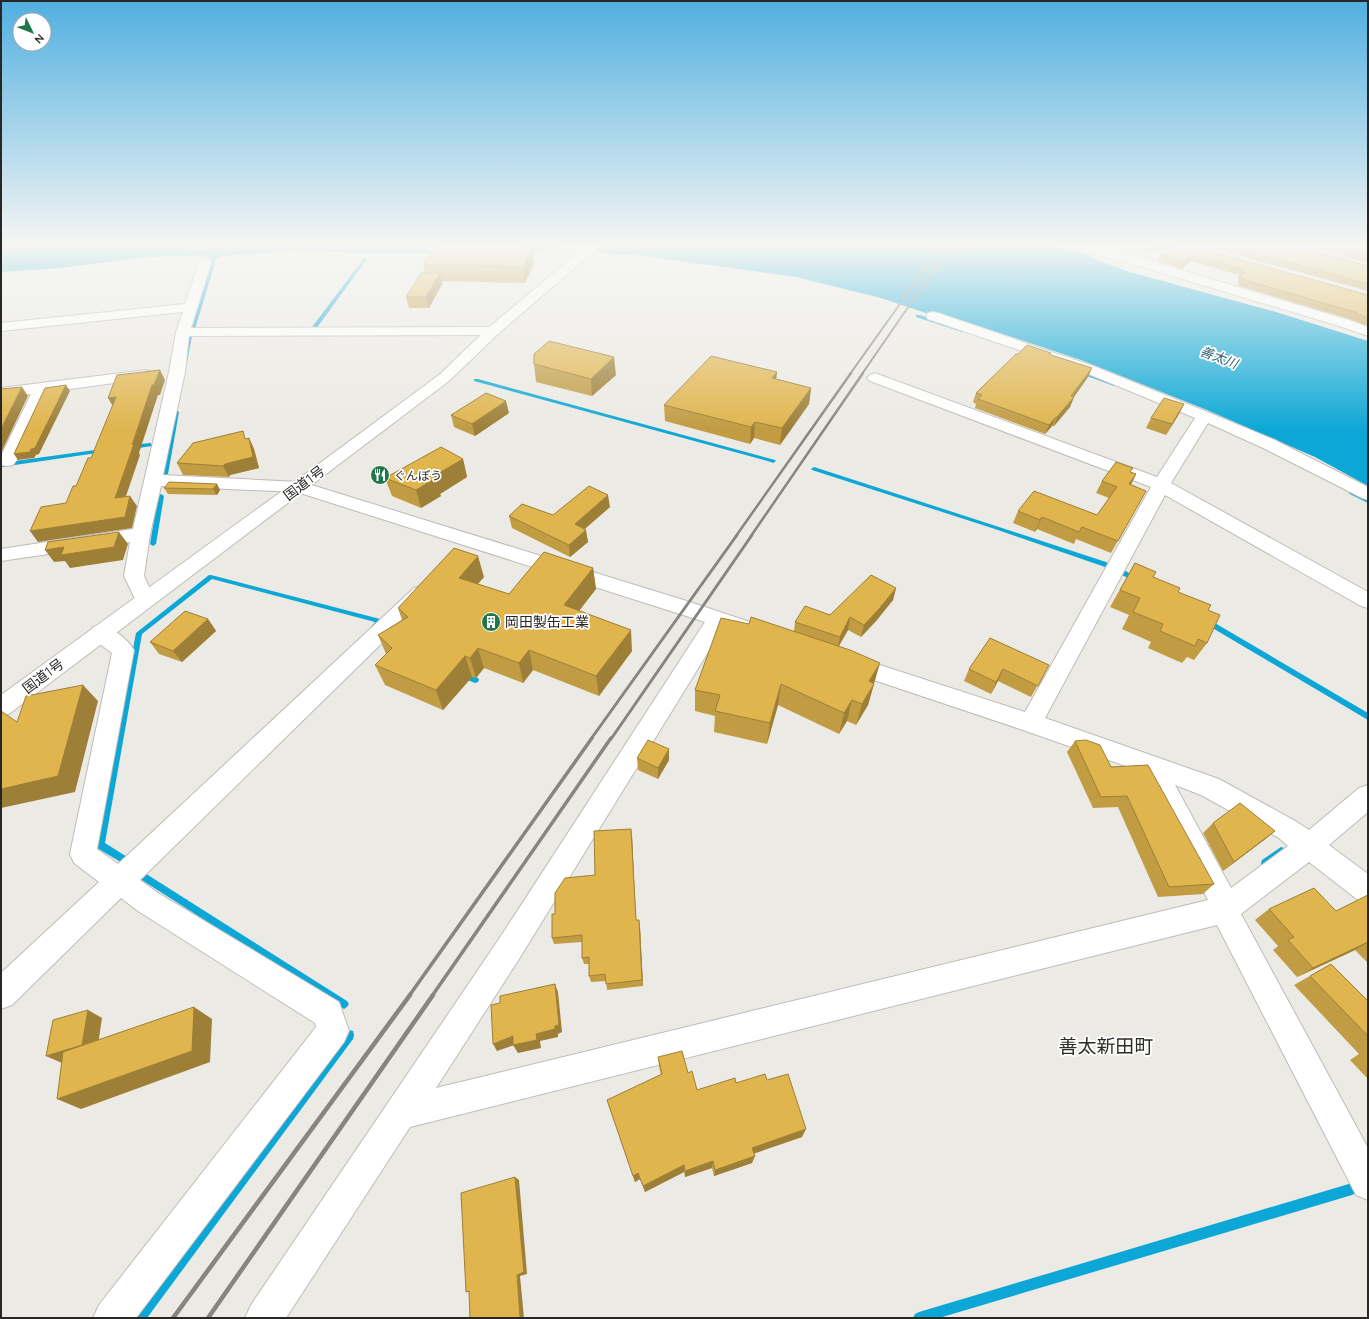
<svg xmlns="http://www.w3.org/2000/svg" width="1369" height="1319" viewBox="0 0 1369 1319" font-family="Quicksand,'Noto Sans JP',sans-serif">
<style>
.water{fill:#0ca7d6}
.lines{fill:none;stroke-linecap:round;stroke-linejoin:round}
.stream{fill:#0ca7d6;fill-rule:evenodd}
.minor-casing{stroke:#bebcb7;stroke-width:2}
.highway-casing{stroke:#bebcb7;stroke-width:2}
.minor{fill:#fff;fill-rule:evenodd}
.highway{fill:#fff;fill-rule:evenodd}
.rail-far4{stroke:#868581;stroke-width:2}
.rail-far3{stroke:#868581;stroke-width:2.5}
.rail-far2{stroke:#868581;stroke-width:3}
.rail-far1{stroke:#868581;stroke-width:3.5}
.rail{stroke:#868581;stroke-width:4.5}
.wall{fill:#c19c43}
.shaded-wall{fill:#9d7f37}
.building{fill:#e0b54e;stroke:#9d7f37}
.labels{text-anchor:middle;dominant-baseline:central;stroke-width:3.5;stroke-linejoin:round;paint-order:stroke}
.far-poi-label{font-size:12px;fill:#282725;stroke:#fff;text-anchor:start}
.far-water-label{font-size:13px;font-style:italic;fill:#275b6f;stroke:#fff}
.street-label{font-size:14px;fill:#282725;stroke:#fff}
.poi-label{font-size:14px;fill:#282725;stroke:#fff;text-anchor:start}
.near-quarter-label{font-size:19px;fill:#2d2b27;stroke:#fff}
</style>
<rect width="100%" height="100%" fill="#eceae4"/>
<path class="water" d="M1 245H1051L1086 254 1102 262 1130 272 1276 312 1368 341V486L1315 457 1207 410 1081 360 964 321 937 314 926 313 881 298 796 277 637 255H616L596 252 577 246 551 248 536 253H380L290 251 222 256 216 259 195 329H191L212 259 205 255 147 257 60 268 1 272Z"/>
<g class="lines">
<path class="stream" d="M364 258 367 259 316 329H312V327Z
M916 315H920L966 331 962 332 916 317Z
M188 334H199L201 335 199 336H192L187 362 185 363 183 362Z
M1079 371H1083L1118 385 1114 386 1079 373Z
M474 379H478L775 460 776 461 773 463 771 462 474 381Z
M176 410 179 412 168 474 165 476 162 474 173 412Z
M150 443 153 445 152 446 132 449 129 447 132 445Z
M102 449 104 450V452L1 467V463Z
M814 467 999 527 1112 564 1113 566 1110 568H1108L995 529 812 470 811 469Z
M1352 491 1368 499V503L1350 494 1349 493Z
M161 494 164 496 156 544 153 546 150 544 158 496Z
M1122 571H1126L1138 580 1135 582 1122 575 1121 573Z
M209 575H211L380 619 383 621 376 629H374L371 627 375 622 212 579 142 634 105 843 132 860 133 863 132 866 129 867 97 848 96 845 136 633Z
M1204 619H1208L1368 713V720L1204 623 1203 621Z
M463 672 478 678 479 680 478 682 475 683 460 677 459 675 460 673Z
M1281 847 1284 848 1285 851 1284 854 1268 866 1265 867 1262 866 1261 863 1262 860Z
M140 870 347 1001 349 1004 347 1007 344 1009 341 1007 137 877 136 874 137 871Z
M349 1030 353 1031 354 1035 353 1039 147 1318H134L136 1314 345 1031Z
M1352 1183 1356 1185 1358 1189 1356 1193 1352 1195 939 1318H913L915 1314 919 1312Z"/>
<defs>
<path id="minor" d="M1070 245H1091L1137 257 1349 320 1368 327V336L1339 326 1129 263 1072 248Z
M1198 245H1225L1219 249 1170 258 1166 257 1164 254 1166 251Z
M205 259 209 260 211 263 191 328 493 327 498 328 500 331 498 334 493 335 189 336 185 372 163 475 299 482 305 483 693 603 756 624 759 629 756 634 748 637 723 628 519 959 436 1088 1208 900 1143 772 1023 730 841 669 838 663 841 657 849 655 1025 712 1151 487 870 381 867 378 870 375 875 373 880 375 1157 477 1195 418 1086 373 928 319 926 316 928 313 933 312 938 313 1096 367 1210 413 1275 440 1368 487V500L1362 498 1263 448 1208 423 1171 483 1368 592V608L1361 606 1165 495 1045 718 1219 779 1297 822 1309 830 1359 788 1368 785V812L1329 845 1368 874V904L1358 900 1309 862 1241 914 1368 1148V1200L1356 1195 1217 925 410 1127 286 1318H245L251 1305 499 939 705 622 297 492 161 486 150 534 144 576 155 600 152 605 145 607 138 605 124 576 130 542 1 561V549L133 529 169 372 176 332 183 312 1 331V323L185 304 199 263 201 260ZM1175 785 1201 795 1279 838 1288 846 1231 888Z
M146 370 151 372 154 375 151 378 48 392 16 461 13 465 7 466 1 465V456L31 394 1 398V388Z
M421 586 428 588 431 593 428 598 140 880 158 893 339 1002 349 1031 344 1042 136 1318H93L99 1305 316 1027 315 1023 138 911 121 898 12 1005 1 1009V973L99 882 74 863 70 854 112 653 93 639 90 633 93 627C97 626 100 625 103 626 114 628 129 641 134 650L97 849 118 864 414 588Z"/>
<path id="highway" d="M587 245H601L498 334 449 381 9 714 1 716V695L293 483 439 375 488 328Z"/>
</defs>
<use href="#minor" class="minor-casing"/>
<use href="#highway" class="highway-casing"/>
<use href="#minor" class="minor"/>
<use href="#highway" class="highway"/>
<path class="rail-far4" d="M850 374 942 245
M862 374 951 245"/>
<path class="rail-far3" d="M736 536 851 373
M751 536 863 373"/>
<path class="rail-far2" d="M591 739 737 535
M611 739 752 535"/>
<path class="rail-far1" d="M409 996 592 738
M432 996 611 738"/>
<path class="rail" d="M173 1318 410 995
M208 1318 433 995"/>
</g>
<path class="wall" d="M1096 245H1118L1104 247Z
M1133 245H1186L1146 253Z
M1215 245H1290L1368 266V291L1215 249 1216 247Z
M1305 245H1364L1368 248V263Z
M1199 248 1368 295V326L1350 319 1239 286V284H1237L1239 279 1237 278 1239 275 1191 261 1181 269 1158 261 1161 255Z
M534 263 525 283 442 281V284L429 308H409L406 297 425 273 423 264Z
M1051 353 1050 354 1051 355 1092 368 1088 377 1074 397 1070 407 1054 426H1052L1045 434 975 408 976 404 973 402 976 393 1018 354Z
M534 364 616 375 592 396 536 382Z
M777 372 776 379 811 388 809 404 780 445 754 438 750 444 665 421 664 405Z
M1184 404 1179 414 1166 435 1146 428 1151 418Z
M509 413 475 436 454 427 451 415Z
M249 438 254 449 259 468 230 475 229 477 183 475 177 463Z
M463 459 467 477 440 494 441 496 421 508 392 496 385 478Z
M1131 472 1136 474 1131 485 1146 491 1111 553 1076 539 1074 544 1037 529 1035 532 1013 523 1018 511 1097 515 1109 498 1096 493 1102 481Z
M217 484 220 490 217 495 168 494 164 488Z
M610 507 585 529 588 542 570 557 512 528 509 516 553 515Z
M1135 563 1153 577 1208 610 1207 643 1194 660 1187 657 1182 663 1148 648 1151 642 1122 629 1129 615 1110 607Z
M593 568 596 589 579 611 632 651 599 696 533 670 523 683 484 668 476 678 472 677 443 710 385 685 375 665 386 654 378 635 402 620 398 608 484 577 478 584 509 594Z
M896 588 893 600 876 621 861 637 848 630 839 646 874 684 868 705 856 725 847 721 839 734 778 705 767 744 714 732 715 716 695 711V690L749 624 794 631 795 622 830 615Z
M208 619 216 631 182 662 159 654 150 642Z
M1049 665 1031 697 998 681 991 694 964 681 969 669Z
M1075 741 1111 767 1214 884 1203 894 1158 897 1118 807 1093 808 1067 752Z
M669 749V760L658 779 638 770 637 758Z
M1213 823 1275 831 1264 840 1223 871 1203 833Z
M632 836 636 920 640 927 643 986 607 990 606 981 591 982 589 976V964H584L582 958V942L554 944 552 938 595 875Z
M1368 895V963L1355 950 1297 977 1273 950 1278 946 1255 920 1269 909 1336 911Z
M1331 964 1368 1001V1079L1350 1060 1359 1054 1294 985Z
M658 1057 688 1073 697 1090 736 1083 767 1080 802 1137 754 1153 752 1163 714 1176 712 1168 685 1177 684 1172 645 1192 640 1179 635 1182 607 1100 661 1075 659 1066Z"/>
<path class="shaded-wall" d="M1105 245H1118L1104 247Z
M1157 245H1186L1146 253 1148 247Z
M532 247 534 263 525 283 523 267Z
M1194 255 1191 261 1181 269 1184 262Z
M440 273 442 284 429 308 426 297Z
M614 357 616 375 592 396 591 379Z
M1092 368 1088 377 1071 401 1074 397 1070 407 1054 426 1057 417Z
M160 370 165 380 160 395H158L139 453 140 455 122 508 115 498 152 385Z
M777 372 775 388 772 378Z
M66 385 70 391 39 454 36 455 34 458 18 460 14 454Z
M22 387 28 396 1 453V429Z
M811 388 809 404 780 445 782 428Z
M116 397 114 408 108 398Z
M506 401 509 413 475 436 472 424Z
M1184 404 1179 414 1166 435 1172 424Z
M1056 417 1052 426 1045 434 1049 425Z
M755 422 754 438 750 444 751 427Z
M249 438 254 449 259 468 230 475 229 477 223 466Z
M463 459 467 477 440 494 441 496 421 508 416 490 434 476Z
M1136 474 1130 486 1129 484Z
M217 484 220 490 217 495 213 489Z
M608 495 610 507 576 536 575 524Z
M130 496 137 506 132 528 38 542 30 531Z
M1042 517 1037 529 1035 532 1040 520Z
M586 530 588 542 570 557 569 545Z
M119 532 128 544 123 560 70 568 65 561 54 562 45 550Z
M478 556 484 577 465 598 459 578Z
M593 568 596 589 567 626 564 605Z
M896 588 893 600 876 621 861 637 864 625Z
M850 617 848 630 837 649 840 637Z
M208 619 216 631 182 662 173 651Z
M631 630 632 651 599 696 596 676Z
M478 648 484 668 476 678 470 658Z
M529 650 533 670 523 683 519 663Z
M465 656 472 677 443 710 436 690Z
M880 663 868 705 856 725 869 681Z
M1003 669 998 681 991 694 996 682Z
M781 684 778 705 767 744 770 723Z
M83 685 98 701 75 792 1 808V789Z
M852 700 847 721 839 734 844 713Z
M669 749V760L658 779V768Z
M631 829 632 836 636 927V920Z
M1275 831 1264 840 1223 871 1234 862Z
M639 920 640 927 643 986 642 980Z
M1368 942 1355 950 1297 977 1313 968Z
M555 984 558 992 562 1032 558 1034V1037L540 1041 541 1048 518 1053 513 1045 536 1034Z
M194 1007 212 1019 210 1062 81 1109 57 1099Z
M88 1010 102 1018 97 1052 62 1063 46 1056Z
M513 1036 517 1044 497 1051 493 1044Z
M806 1129 802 1137 750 1155 752 1148Z
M755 1156 752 1163 714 1176 715 1170Z
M713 1161 712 1168 685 1177V1171Z
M684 1165V1172L645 1192 643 1186Z
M638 1173 640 1179 635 1182 633 1176Z
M515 1177 519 1180 527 1274 520 1276 524 1318H520L517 1275Z"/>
<path class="building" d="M436 245H460L532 247 523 267 423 264Z
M1146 245H1157L1148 247Z
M1226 245H1290L1368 266V284Z
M1331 245H1364L1368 248V255Z
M1199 248 1368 295V318L1354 312 1242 279 1243 278 1240 277 1245 273 1240 272 1244 269 1194 255 1184 262 1161 255Z
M421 273H440L426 297H406Z
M549 341 614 357 591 379 534 364V354Z
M1027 345 1051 353 1050 354 1051 355 1092 368 1071 396 1074 397 1057 417H1056L1049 425 978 399 982 395 976 393 1016 354H1018Z
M711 356 777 372 772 378 811 388 782 428 755 422 751 427 664 405Z
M160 370 154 385H152L132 445 134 444 115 498 130 496 125 517 30 531 41 507 66 503 73 486H76L88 458H91L116 397 108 398 117 375Z
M66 385 35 448 31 449 30 452 14 454 45 388Z
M22 387 1 429V389Z
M486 393 506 401 472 424 451 415Z
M1164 398 1184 404 1172 424 1151 418Z
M243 431 245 439 249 438 253 457 225 464 223 466 177 463 193 443Z
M441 447 463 459 434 476 436 478 416 490 385 478Z
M1116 462 1133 468 1130 472 1136 474 1129 484 1146 491 1118 541 1082 527 1079 532 1042 517 1040 520 1018 511 1034 491 1097 515 1117 487 1102 481Z
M169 482 217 484 213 489 164 488Z
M589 486 608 495 575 524 586 530 569 545 509 516 522 504 553 515Z
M119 532 114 547 61 555 64 547 45 550 48 542Z
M454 548 478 556 459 578 509 594 544 552 593 568 564 605 631 630 596 676 529 650 519 663 478 648 470 658 465 656 436 690 375 665 392 648 378 635 408 617 398 608Z
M1135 563 1156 572 1153 577 1180 588 1178 592 1211 605 1208 610 1220 615 1207 643 1198 639 1195 646 1160 631 1163 624 1133 612 1140 598 1120 590Z
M871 575 896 588 879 609 864 625 850 617 840 637 795 622 805 606 830 615Z
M185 611 208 619 173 651 150 642Z
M751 617 850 650 880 663 869 681 874 684 862 704 852 700 844 713 781 684 770 723 715 711 720 695 695 690 721 618 749 624Z
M990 638 1049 665 1038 686 1003 669 996 682 969 669Z
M83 685 58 776 1 789V711L17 722 26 696Z
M648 740 669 749 658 768 637 758Z
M1086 740 1100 745 1111 767 1148 765 1214 884 1169 887 1127 796 1101 797 1075 741Z
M1240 803 1275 831 1234 862 1213 823Z
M631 829 636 920H639L642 980 606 984 605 974 589 976V957L582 958V935L552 938V914H555V893L565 878 595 875 594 831Z
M1314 888 1336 911 1368 895V942L1313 968 1288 940 1294 937 1269 909Z
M1331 964 1368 1001V1036L1310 976Z
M555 984 559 1025 555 1026V1029L536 1034 537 1040 513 1045V1036L493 1044 491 1005 500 1003V996Z
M194 1007 192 1051 57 1099 63 1052Z
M88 1010 82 1045 46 1056 53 1020Z
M682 1051 688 1073 692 1071 697 1090 735 1078 736 1083 765 1074 767 1080 788 1074 806 1129 752 1148 755 1156 715 1170 713 1161 685 1171 684 1165 643 1186 638 1173 633 1176 607 1100 662 1074 658 1057Z
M515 1177 524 1272 517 1275 520 1318H470L469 1291 466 1292 461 1193Z"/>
<linearGradient id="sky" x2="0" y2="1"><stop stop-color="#50afe1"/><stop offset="0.57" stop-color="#f6f6f3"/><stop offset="1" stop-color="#f6f6f3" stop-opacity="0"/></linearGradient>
<rect width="1369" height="430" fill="url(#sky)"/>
<defs>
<symbol id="restaurant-disc" viewBox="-11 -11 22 22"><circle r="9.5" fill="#217649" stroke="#fff"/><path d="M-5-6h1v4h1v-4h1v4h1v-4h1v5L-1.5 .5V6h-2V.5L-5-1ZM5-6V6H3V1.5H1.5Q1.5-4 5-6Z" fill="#fff"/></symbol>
<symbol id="building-disc" viewBox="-11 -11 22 22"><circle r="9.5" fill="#217649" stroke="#fff"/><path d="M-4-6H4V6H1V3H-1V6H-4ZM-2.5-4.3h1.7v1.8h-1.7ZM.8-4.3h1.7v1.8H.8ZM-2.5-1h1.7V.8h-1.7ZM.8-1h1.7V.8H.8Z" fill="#fff"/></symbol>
</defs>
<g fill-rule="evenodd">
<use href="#restaurant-disc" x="369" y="464" width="22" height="22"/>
<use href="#building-disc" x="480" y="611" width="22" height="22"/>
</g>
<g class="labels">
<g class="far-poi-label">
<text x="394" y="475">ぐんぽう</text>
</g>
<g class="far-water-label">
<text transform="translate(1219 357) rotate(21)">善太川</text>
</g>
<g class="street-label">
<text transform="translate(304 483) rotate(-37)">国道1号</text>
<text transform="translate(43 676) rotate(-37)">国道1号</text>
</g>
<g class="poi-label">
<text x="505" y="622">岡田製缶工業</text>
</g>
<g class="near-quarter-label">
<text x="1106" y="1046">善太新田町</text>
</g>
</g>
<rect width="1369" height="1319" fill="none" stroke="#282725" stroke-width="4"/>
<g transform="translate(32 32) rotate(133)"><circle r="19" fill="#ffffff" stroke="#a9a9a8"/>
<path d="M0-3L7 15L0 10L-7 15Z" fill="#217649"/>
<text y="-6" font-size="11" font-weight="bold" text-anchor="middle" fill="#282725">N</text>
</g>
</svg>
